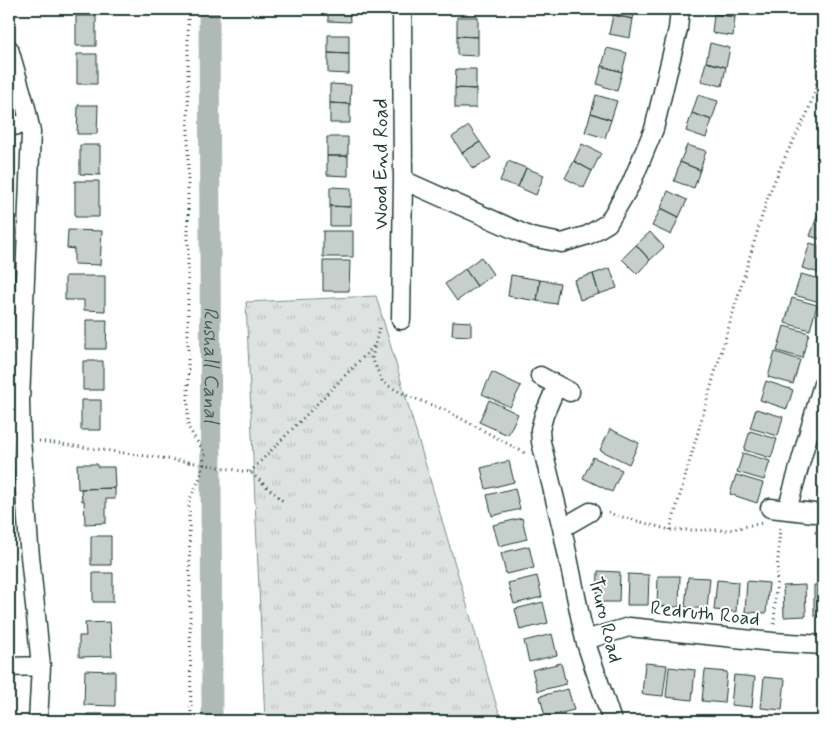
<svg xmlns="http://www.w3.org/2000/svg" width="832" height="730" viewBox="0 0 832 730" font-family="Mynerve,sans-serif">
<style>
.park{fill:url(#park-tufts);stroke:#7e908b}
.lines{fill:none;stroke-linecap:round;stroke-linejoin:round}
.canal{stroke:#afbab7;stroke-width:21}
.building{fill:#c7cfcc;stroke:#1f3d34}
.street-casing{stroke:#1f3d34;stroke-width:21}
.path{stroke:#1f3d34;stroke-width:3;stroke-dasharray:1 4;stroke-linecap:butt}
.street{stroke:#fff;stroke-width:18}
.path-bridge{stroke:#1f3d34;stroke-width:3;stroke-dasharray:1 4;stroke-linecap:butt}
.labels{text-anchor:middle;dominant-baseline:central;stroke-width:4;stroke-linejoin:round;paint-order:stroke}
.street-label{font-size:20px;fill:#1f3d34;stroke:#fff}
.water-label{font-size:21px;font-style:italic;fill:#4a625b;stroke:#fff}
</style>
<defs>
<pattern id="park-tufts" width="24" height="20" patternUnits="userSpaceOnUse" patternTransform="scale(1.25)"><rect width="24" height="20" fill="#dee3e2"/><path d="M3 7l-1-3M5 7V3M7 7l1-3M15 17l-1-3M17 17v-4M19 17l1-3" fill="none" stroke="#bec4c2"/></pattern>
</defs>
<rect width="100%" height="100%" fill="#fff"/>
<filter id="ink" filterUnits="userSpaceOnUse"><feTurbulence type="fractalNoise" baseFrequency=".02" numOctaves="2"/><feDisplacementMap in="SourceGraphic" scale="10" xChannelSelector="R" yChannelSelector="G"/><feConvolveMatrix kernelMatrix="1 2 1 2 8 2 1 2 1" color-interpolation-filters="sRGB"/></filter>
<g filter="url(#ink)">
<path class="park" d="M376 296 497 707 503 721H265L246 302Z"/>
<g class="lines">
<path class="canal" id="s1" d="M209 9 212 721"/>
</g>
<path class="building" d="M328 9H349L350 22 328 21Z
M614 9H635L633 19 613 15Z
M715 9H736L735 17 714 14Z
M714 14 735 17 733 36 712 33Z
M613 15 633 19 630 38 609 34Z
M76 16H96V46H76Z
M457 17H478V37L457 36Z
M328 35H349V54L328 53Z
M457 36 478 37V56L457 55Z
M710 43 730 48 726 67 706 62Z
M607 48 627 53 622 72 602 66Z
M328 53 349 54V74L328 73Z
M77 54H97V84H77Z
M706 62 726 67 722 86 701 81Z
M602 66 622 72 617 91 597 84Z
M456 69H476V89L455 88Z
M330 84 351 85 350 104 330 103Z
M455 88 476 89V108H455Z
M596 95 617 101 611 120 591 113Z
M698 95 718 101 712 120 692 113Z
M330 103 350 104V123H330Z
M78 105H98L97 134H77Z
M591 113 611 120 605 138 585 132Z
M692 113 712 120 706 138 686 131Z
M469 126 480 142 462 153 452 137Z
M327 137H348V156H327Z
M480 142 491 158 473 169 462 153Z
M582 144 601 153 592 171 574 161Z
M80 145H100V175L80 174Z
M687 145 706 151 700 170 680 162Z
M327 156H348V176L327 175Z
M508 161 526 168 518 187 500 181Z
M574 161 592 171 584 188 565 178Z
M680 162 700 170 694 188 674 181Z
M526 168 544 175 536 195 518 187Z
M75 181H99V217H75Z
M330 187 351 188V207L330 206Z
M668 191 687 200 679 217 661 208Z
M330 206 351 207V226H330Z
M661 208 679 217 671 235 652 226Z
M819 211 823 213V240L810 236Z
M68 230 102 231 100 265 74 264V249L67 248Z
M323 231H353V257H323Z
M650 232 664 247 650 260 636 245Z
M810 243 823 247V274L802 268Z
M636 245 650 260 637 274 622 259Z
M481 257 493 274 477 286 465 269Z
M323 261H350L349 291H323Z
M610 268 617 288 599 294 593 274Z
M465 269 477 286 457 301 445 284Z
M593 274 599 294 580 300 574 280Z
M801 274 823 280V290L820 302 794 295Z
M511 275 540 280 537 301 508 296Z
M65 276H105V311L84 310V300H65Z
M540 280 560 283 556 304 537 301Z
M792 298 817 305 810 330 785 323Z
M86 320H107L106 349H86Z
M453 321 471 322V336L452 335Z
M784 326 809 333 802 358 777 351Z
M775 352 800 360 793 384 768 377Z
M83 361H103V390H83Z
M492 372 521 386 510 407 482 394Z
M766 381 793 390 787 409 760 400Z
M81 400H101V430H81Z
M489 400 518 414 508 435 479 422Z
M756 409 783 417 778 436 750 428Z
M610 429 639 443 629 464 600 450Z
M750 431 777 439 771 458 744 450Z
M743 453 770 461 764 480 737 472Z
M593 457 622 470 612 492 583 478Z
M509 461 514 482 486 489 481 468Z
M77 464H97V467H114L115 488 78 489Z
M736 475 763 483 757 503 730 494Z
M115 488V499H106V523L85 524 84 500 82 501 81 489Z
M515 488 520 509 492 516 487 495Z
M522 518 527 539 499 546 493 525Z
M91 536H111V565H91Z
M529 546 534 568 506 574 501 553Z
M598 571 620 572 619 602H597Z
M93 573H113V602H93Z
M628 574 649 575 648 605H627Z
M537 576 542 597 514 604 508 583Z
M658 576H680L679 607 657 606Z
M688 577 710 578 707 609 685 607Z
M717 580 738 582 736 612 714 610Z
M747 581 769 583 766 613 745 612Z
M805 585 806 616 784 617 783 586Z
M814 585H823V616H814Z
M543 602 548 623 520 630 515 609Z
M110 622 112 656 79 657V636H86L85 623Z
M552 634 557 655 529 662 524 641Z
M561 663 566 684 538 691 532 670Z
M645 663 667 665 663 696 642 694Z
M669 667 695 670 692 700 666 697Z
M85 670 115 671V706L84 705Z
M705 670 727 672 724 703 702 701Z
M734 675 755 677 752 707 731 705Z
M764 677 785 679 782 710 761 708Z
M568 689 574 710 545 717 540 696Z
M87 714H124V721H87Z"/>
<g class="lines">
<defs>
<path id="street" d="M9 49 26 108 31 132 20 401 21 438 29 546 41 666 38 721
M9 127 28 123
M403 180 531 237 562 243 588 235 608 223 631 184 654 129 678 29 680 9
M401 320 403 180 402 9
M540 376 570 392
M557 385 544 415 540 430 541 442 562 528 585 640 612 721
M770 508 814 513
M787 510 811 425 823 384
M562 528 590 512
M585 640 629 627 773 642 823 645
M9 667 41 666"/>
</defs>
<use href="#street" class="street-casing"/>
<path class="path" d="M188 9V427L205 454 200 478 189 501 191 721
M379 328 372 358 383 383 408 396 445 410 525 453
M39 441 189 462
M242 471 250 472 283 501
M250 472 373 347V345
M608 513 670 530H729L762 523
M670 530 714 376 768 196 786 155 807 114 816 88 823 22
M815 532 823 535
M774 624 780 526"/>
<use href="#street" class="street"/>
<path class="path-bridge" d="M189 462 242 471"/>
</g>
</g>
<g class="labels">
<g class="street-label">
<text transform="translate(381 164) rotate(-90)">Wood End Road</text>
<text transform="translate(705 614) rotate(6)">Redruth Road</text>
<text transform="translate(605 620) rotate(76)">Truro Road</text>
</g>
<g class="water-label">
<text stroke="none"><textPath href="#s1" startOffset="356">Rushall Canal</textPath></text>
</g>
</g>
<rect width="832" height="730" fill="none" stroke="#fff" stroke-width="30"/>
<rect x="15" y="15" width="802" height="700" fill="none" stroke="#1f3d34" stroke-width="2" filter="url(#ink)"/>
</svg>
